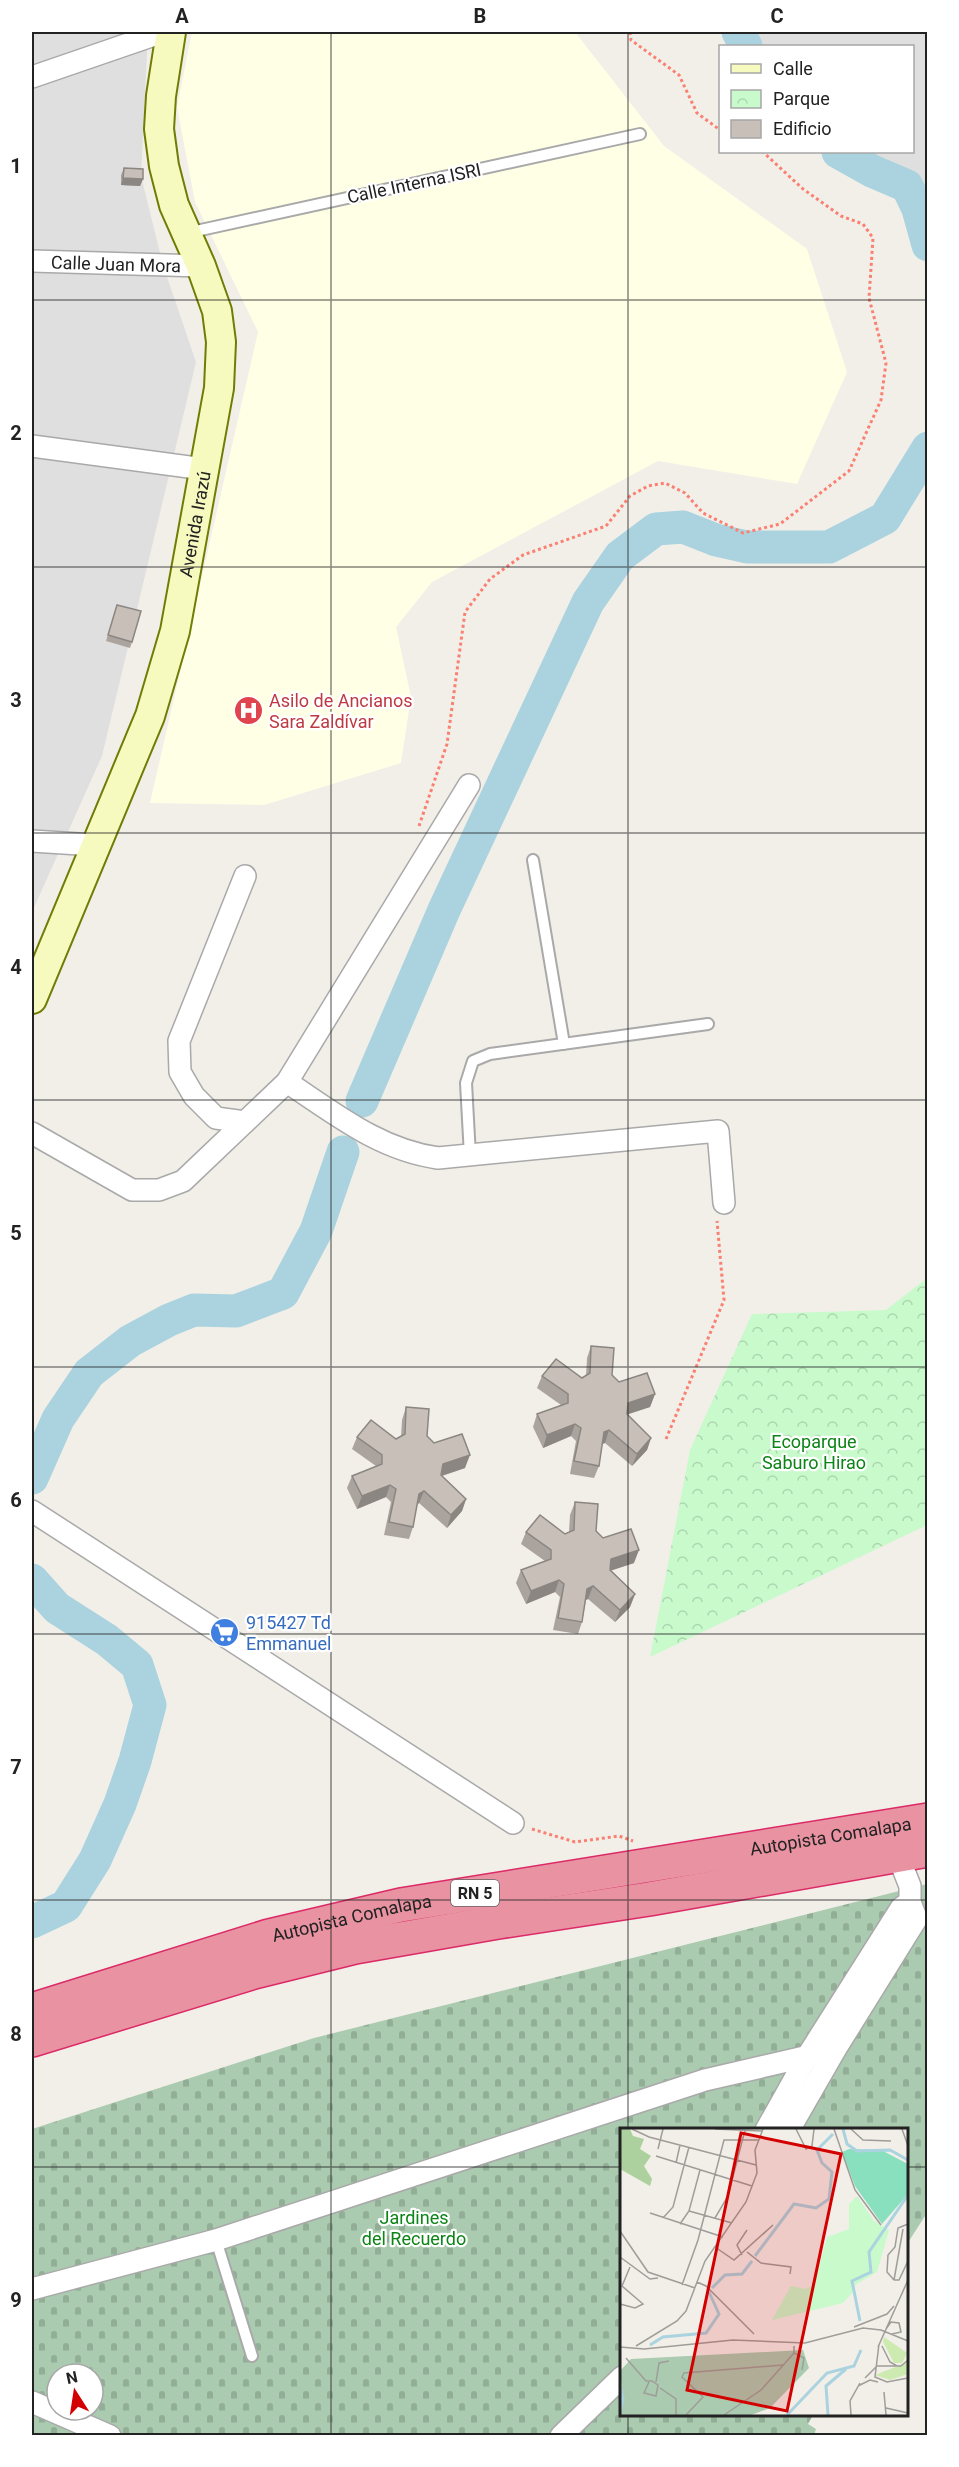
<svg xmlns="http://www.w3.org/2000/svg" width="959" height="2467" viewBox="0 0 959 2467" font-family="Roboto,sans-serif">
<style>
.residential{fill:#e0dfdf}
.education{fill:#ffffe5}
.cemetery{fill:url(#cemetery-stones);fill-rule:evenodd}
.park{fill:url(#park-crowns)}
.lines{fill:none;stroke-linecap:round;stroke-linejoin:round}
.river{stroke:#aad3df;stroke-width:33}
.lane-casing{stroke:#a9a9a9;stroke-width:14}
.street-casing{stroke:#a9a9a9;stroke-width:24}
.secondary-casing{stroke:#707d05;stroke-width:32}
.highway-casing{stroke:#dc2a67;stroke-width:36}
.path{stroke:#fa8072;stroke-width:3;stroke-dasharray:3 3;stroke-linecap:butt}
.lane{stroke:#fff;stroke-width:10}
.street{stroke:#fff;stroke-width:21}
.secondary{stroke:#f7fabf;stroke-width:28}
.highway{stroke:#e892a2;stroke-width:33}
.wall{fill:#aba49e}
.shaded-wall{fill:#8b8681}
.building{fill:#c7bfb8;stroke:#8b8681;stroke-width:1.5}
.grid{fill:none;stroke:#222;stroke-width:1.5;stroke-opacity:0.55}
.labels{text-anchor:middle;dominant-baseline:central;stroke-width:4.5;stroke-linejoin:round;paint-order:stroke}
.shield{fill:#fff;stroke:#646464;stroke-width:1.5}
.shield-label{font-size:16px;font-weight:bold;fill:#222}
.street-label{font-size:18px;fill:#222;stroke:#fff}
.health-label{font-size:18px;fill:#be3a42;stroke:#fff;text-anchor:start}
.park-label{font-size:18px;fill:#0c8416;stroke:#fff}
.shop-label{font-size:18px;fill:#366cbe;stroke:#fff;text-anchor:start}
.inset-river{fill:none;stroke:#aad3df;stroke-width:3}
.inset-road{fill:none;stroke:#9f9d99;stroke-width:1.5}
.view{fill:#d40000;fill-opacity:0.15;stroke:#d40000;stroke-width:3}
.inset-edge{fill:none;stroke:#222;stroke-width:3}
.neatline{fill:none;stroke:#222;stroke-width:2}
.grid-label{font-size:20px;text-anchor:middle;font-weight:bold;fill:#222}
</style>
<defs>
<pattern id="cemetery-stones" width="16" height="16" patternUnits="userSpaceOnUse" patternTransform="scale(1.5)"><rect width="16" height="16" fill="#aacbaf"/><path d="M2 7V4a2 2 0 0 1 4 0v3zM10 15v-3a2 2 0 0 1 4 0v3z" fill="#92ae96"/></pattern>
<pattern id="park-crowns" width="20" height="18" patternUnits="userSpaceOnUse" patternTransform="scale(1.5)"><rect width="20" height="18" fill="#c8facc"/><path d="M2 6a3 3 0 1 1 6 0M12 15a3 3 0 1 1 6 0" fill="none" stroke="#acd6af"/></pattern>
</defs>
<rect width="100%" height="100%" fill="#f2efe9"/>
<path class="residential" d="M32 32H148L141 176 163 265 196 362 102 756 32 912Z
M753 32H927V206L922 185 863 152H912V46H762Z"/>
<path class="education" d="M192 32H575L664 146 807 249 847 372 797 484 658 461 432 582 396 627 411 697 401 763 264 805 150 803 258 332 195 202 177 107Z"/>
<path class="cemetery" d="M927 1884V2213L907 2244 906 2130H622V2414L813 2415 808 2424 816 2429 814 2435H32V2129L314 2038ZM57 2374H93V2410H57Z"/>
<path class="park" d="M927 1278V1525L650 1657 690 1450 752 1314 886 1310Z"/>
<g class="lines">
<path class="river" d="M738 32 746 46
M838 152 872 171 907 186 918 209 928 245
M362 1101 444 910 588 602 620 556 656 529 683 527 716 540 747 547H829L885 518 928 448
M32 1478 58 1419 89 1373 130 1341 169 1320 194 1310 236 1311 283 1293 316 1231 343 1152
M32 1580 57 1608 107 1640 137 1665 150 1705 135 1761 120 1804 95 1860 66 1906 32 1922"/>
<defs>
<path id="lane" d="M187 233 640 134
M533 860 564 1044
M470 1156 466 1083 473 1061 490 1054 708 1024
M216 2240 252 2356"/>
<g id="street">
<path d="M32 77 163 32"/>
<path id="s1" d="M32 261 201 266"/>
<path d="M32 446 204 469"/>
<path d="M32 841 95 845"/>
<path d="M245 876 179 1041 180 1072 194 1096 216 1118 245 1122"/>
<path d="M287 1082C335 1114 380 1150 438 1158L718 1131 724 1203"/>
<path d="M32 1133 132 1190H159L183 1181 287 1082 469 785"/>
<path d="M32 1511 513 1823"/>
<path d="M898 1856 910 1886V1902L915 1915"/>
<path d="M766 2130 808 2055 901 1908 910 1902"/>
<path d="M789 2130 835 2050 917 1918"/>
<path d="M32 2289 216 2240 705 2080 835 2050"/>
<path d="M32 2402 110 2436"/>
<path d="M561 2436 622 2377"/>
</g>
<g id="secondary">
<path id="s2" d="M32 999 150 716 175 631 219 388 221 342 217 311 201 266 174 205 164 166 159 129 161 96 171 32"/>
</g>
<g id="highway">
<path id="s3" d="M32 2010 269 1936 401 1905 928 1820"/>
<path d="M32 2040 254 1972 355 1947 498 1922 649 1899 928 1850"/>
</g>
</defs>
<use href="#lane" class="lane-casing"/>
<use href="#street" class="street-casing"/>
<use href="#secondary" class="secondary-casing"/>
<use href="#highway" class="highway-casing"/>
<path class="path" d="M630 32 631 40 679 75 697 113 720 130
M419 826 447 744 465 612 490 579 523 555 606 526 630 496 648 486 665 483 685 493 703 513 743 533 780 524 849 471 881 400 886 363 869 298 873 238 863 224 841 216 803 189 763 152
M666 1439 724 1300 717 1221
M532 1829 575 1842 619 1836 633 1841"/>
<use href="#lane" class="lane"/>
<use href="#street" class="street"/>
<use href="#secondary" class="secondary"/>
<use href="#highway" class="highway"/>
</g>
<path class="wall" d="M124 168 143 179 140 186 121 185V175Z
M115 611 132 642 130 648 106 641Z
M591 1346 612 1375 619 1382 655 1394 650 1407 627 1414 651 1438 647 1450 632 1466 605 1443 602 1444 599 1466 594 1478 570 1474 576 1441 571 1436 543 1448 533 1427 537 1414 561 1405 537 1388 542 1376 582 1378 586 1376 587 1358Z
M406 1407 427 1436 434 1443 465 1468 442 1476 466 1499 462 1511 447 1528 419 1503 417 1505 413 1527 409 1539 384 1535 391 1502 386 1497 357 1509 347 1488 352 1476 376 1466 352 1449 357 1437 396 1439 401 1437 402 1420Z
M575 1502 596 1531 603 1538 634 1563 611 1570 635 1594 630 1607 615 1622 588 1599 586 1600 582 1622 578 1634 553 1630 560 1597 555 1592 526 1604 516 1583 521 1570 545 1561 521 1544 526 1532 565 1534 569 1532 570 1515Z"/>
<path class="shaded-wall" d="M123 178 143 179 140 186 121 185Z
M655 1394 650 1407 623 1416 628 1403Z
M575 1424 571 1436 543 1448 547 1435Z
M609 1430 605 1443 599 1445 604 1432Z
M651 1438 647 1450 632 1466 637 1454Z
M470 1455 465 1468 438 1477 443 1464Z
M390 1485 386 1497 357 1509 362 1496Z
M424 1491 419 1503 414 1506 419 1494Z
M466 1499 462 1511 447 1528 451 1515Z
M639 1550 634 1563 607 1572 611 1559Z
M559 1580 555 1592 526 1604 531 1591Z
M593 1586 588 1599 583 1601 587 1589Z
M635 1594 630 1607 615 1622 620 1610Z"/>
<path class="building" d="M124 168 143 169V179L123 178Z
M117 605 141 611 132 642 108 635Z
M591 1346 614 1348 612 1375 619 1382 647 1373 655 1394 628 1403 627 1414 651 1438 637 1454 609 1430 604 1432 599 1466 574 1461 581 1428 575 1424 547 1435 537 1414 568 1403V1394L542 1376 556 1359 582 1378 590 1373Z
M406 1407 429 1409 427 1436 434 1443 462 1434 470 1455 443 1464 441 1475 466 1499 451 1515 424 1491 419 1494 413 1527 389 1522 396 1489 390 1485 362 1496 352 1476 382 1464V1455L357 1437 371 1420 396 1439 405 1434Z
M575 1502 598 1504 596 1531 603 1538 631 1529 639 1550 611 1559 610 1570 635 1594 620 1610 593 1586 587 1589 582 1622 558 1618 564 1584 559 1580 531 1591 521 1570 551 1559V1550L526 1532 540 1515 565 1534 574 1530Z"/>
<path class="grid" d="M331 32V2436M628 32V2130M32 300H928M32 567H928M32 833H928M32 1100H928M32 1367H928M32 1634H928M32 1900H928M32 2167H622M906 2167H928M628 2414V2436"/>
<defs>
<symbol id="hospital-disc" viewBox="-11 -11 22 22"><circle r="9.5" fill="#e0444e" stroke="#fff"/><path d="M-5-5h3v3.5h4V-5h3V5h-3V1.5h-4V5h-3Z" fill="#fff"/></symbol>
<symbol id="supermarket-disc" viewBox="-11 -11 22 22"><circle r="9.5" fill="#3f7fe0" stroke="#fff"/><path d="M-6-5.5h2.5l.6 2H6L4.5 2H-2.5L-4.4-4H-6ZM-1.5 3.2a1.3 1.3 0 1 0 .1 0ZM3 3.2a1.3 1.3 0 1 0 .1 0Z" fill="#fff"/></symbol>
</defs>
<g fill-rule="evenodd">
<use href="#hospital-disc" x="232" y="694" width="33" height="33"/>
<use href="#supermarket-disc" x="208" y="1616" width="33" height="33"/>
</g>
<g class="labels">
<rect class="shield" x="451" y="1880" width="48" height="26" rx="4.5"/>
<g class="shield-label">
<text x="475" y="1893">RN 5</text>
</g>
<g class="street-label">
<text transform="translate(414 183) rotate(-12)">Calle Interna ISRI</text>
<text stroke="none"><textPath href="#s1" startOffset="84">Calle Juan Mora</textPath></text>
<text stroke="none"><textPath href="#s2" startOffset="504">Avenida Irazú</textPath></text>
<text stroke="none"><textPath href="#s3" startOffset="819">Autopista Comalapa</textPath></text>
<text stroke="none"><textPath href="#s3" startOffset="333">Autopista Comalapa</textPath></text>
</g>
<g class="health-label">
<text x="269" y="700">Asilo de Ancianos<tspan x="269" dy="21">Sara Zaldívar</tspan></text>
</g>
<g class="park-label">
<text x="814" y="1441">Ecoparque<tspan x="814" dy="21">Saburo Hirao</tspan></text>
<text x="414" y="2217">Jardines<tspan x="414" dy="21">del Recuerdo</tspan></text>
</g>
<g class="shop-label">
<text x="246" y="1622">915427 Td<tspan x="246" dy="21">Emmanuel</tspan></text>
</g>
</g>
<g transform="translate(620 2128)">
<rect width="288" height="288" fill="#f2efe9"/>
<path d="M264 209 287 225 282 235H274L263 214ZM288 234V246L270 252 255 247Z" fill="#cdebb0"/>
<path d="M0 1H10L13 8 24 11 20 21 31 28 24 38 32 51 30 58 0 41Z" fill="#add19e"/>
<path d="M183 222 189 240 150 280 131 287H0L3 271 0 243 11 231Z" fill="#aacbaf"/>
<path d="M237 68 254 93 269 102 257 144 235 157V162L223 175 152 192 171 158 185 161 194 157 207 109 229 101V76Z" fill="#c8facc"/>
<path d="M229 21 261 22 288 36V66L262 96 235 58 222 24Z" fill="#88e0be"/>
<path class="inset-river" d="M223 1 227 16 237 23 270 22 288 32M135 128 174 76 196 80 209 71 212 44 202 35 197 22 213 6M92 160 105 147 122 146 132 133M240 193 232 153 251 144 249 124 288 67M30 217 43 209 86 205 99 186 89 164M0 257 3 271 0 285M167 287 207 245 234 238 241 222M208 287 206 258 226 241"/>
<path class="inset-road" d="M12 1 29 9 136 37M95 1 142 3M176 1 186 21 192 18 194 1M214 1 235 62 261 97M231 1 243 12 271 13M282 1 288 18M38 21 43 1M36 28 132 58M56 35 60 17M69 83 112 95M30 85 103 109M43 90 53 79 69 19M95 90 108 68 125 2M60 96 69 83 80 42M0 103 28 144 75 160M95 119 114 132 153 97M127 124 141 135 171 139 170 146M122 127 117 117 127 102M0 129 30 151 38 150M274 152 267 144 268 127 275 119 278 100 288 96M274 152 283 101M274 152H279L288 133M77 154 86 158 134 206M62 157 78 112 104 12H139M0 176 15 180 23 176 2 158 10 139M234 199 267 186 274 178M266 201 271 194 279 195 281 204 272 206M259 216 255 249 267 254 288 250M16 218 57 193 66 183 85 133 126 74 137 45 135 22 143 1M262 218 270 234 277 238M0 219 24 221 113 212 185 215 243 200 261 202 288 213M258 219 288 152M174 225 184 230 182 242M6 230 26 253H32L38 257 36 268 24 265 29 254M245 250 257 238H281L288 232M36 254 39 235 49 233M238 258 250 252 258 254M40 260 56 271V287M264 264 266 287M266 280 288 285M66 287 83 269 62 249 64 245 163 237M104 287 141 262 174 225V218M231 287 230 273 240 255"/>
<path class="view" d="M121 5 221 26 167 283 67 262Z"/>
<rect width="288" height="288" class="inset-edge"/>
</g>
<rect width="959" height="2467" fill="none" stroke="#ffffff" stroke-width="66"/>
<rect x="719" y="45" width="195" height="108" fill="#ffffff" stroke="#a7a7a7" stroke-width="1.5"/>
<rect x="731" y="64" width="30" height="9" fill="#f7fabf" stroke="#a7a7a7" stroke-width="1.5"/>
<text x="773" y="75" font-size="18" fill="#222222">Calle</text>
<rect x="731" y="90" width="30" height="18" fill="url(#park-crowns)" stroke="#a7a7a7" stroke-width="1.5"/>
<text x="773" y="105" font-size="18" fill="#222222">Parque</text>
<rect x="731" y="120" width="30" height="18" fill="#c7bfb8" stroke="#a7a7a7" stroke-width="1.5"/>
<text x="773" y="135" font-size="18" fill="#222222">Edificio</text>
<g transform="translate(75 2392) rotate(348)"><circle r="28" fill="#ffffff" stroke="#a7a7a7" stroke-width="1.5"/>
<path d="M0-4.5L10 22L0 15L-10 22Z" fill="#d40000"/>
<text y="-9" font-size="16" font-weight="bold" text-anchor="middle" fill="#222222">N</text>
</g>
<rect x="33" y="33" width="893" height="2401" class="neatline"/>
<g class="grid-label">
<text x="182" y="23">A</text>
<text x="480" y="23">B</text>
<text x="777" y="23">C</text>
<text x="16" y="173">1</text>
<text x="16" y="440">2</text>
<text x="16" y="707">3</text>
<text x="16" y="974">4</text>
<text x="16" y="1240">5</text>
<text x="16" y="1507">6</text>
<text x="16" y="1774">7</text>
<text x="16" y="2041">8</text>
<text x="16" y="2307">9</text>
</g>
</svg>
